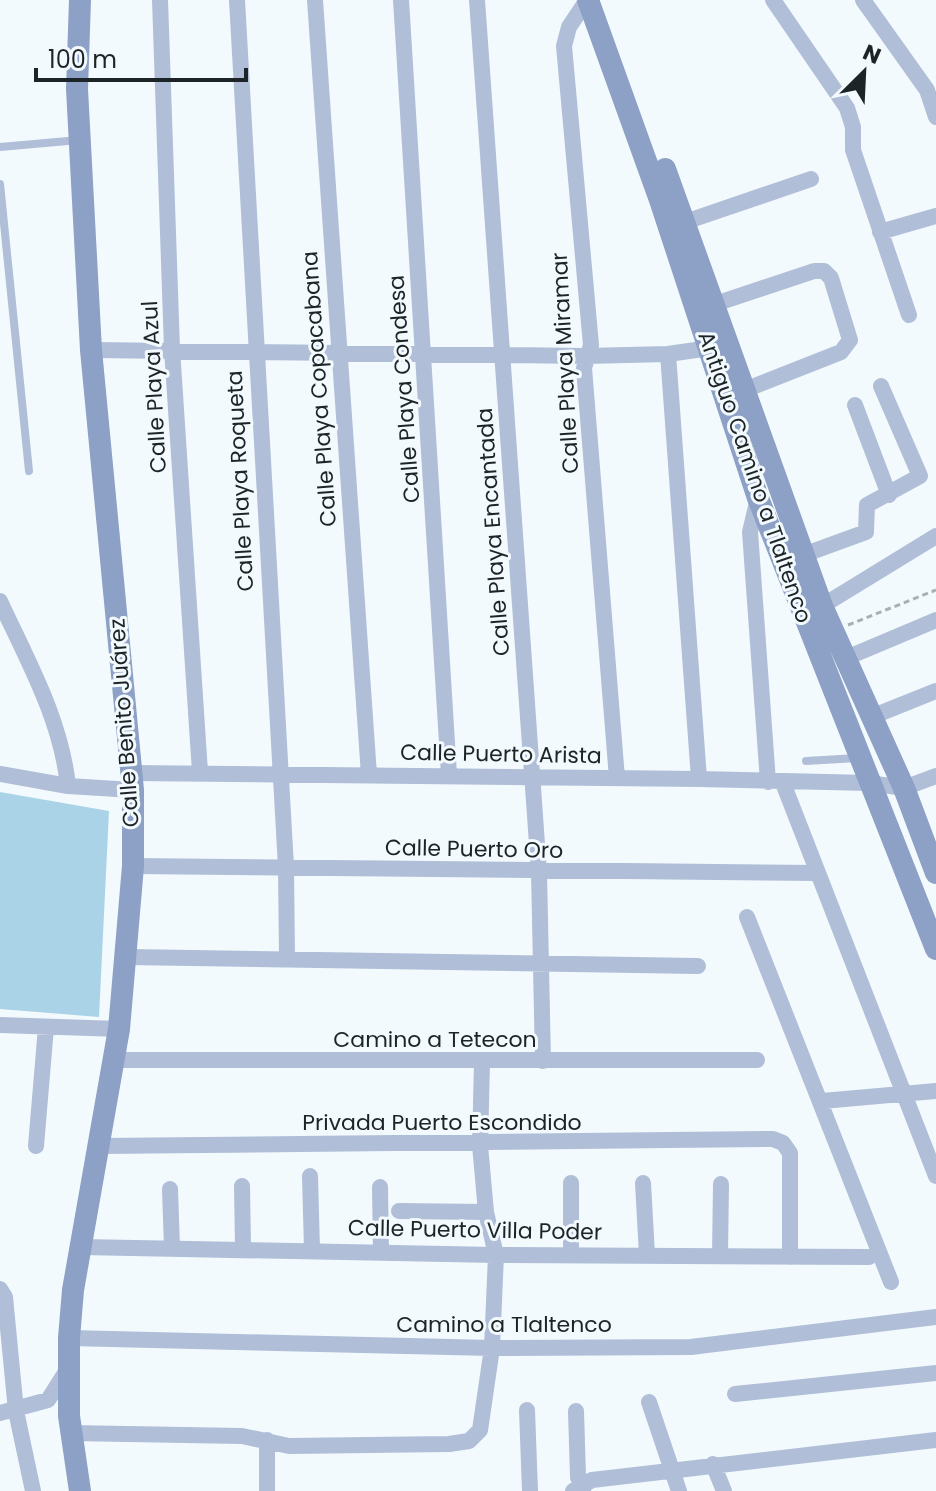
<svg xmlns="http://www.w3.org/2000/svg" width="936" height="1491" viewBox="0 0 936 1491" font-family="Poppins,sans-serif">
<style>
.green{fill:#aad3e8}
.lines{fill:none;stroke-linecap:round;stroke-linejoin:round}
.path{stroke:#a9b0b4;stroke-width:3;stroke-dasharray:6 4;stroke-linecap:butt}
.lane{stroke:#b0bed7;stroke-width:8}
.street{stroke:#b0bed7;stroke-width:16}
.secondary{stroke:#8da0c5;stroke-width:22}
.labels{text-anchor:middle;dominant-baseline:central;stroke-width:6;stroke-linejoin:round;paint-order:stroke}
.street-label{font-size:22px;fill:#1d2427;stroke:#f3fafe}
</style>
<rect width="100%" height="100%" fill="#f3fafe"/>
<path class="green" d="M0 792 109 811 99 1017 0 1009Z"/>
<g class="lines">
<path class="path" d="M848 625 936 590"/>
<path class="lane" d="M0 147 79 140
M0 184 29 471
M806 761 857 758"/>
<path class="street" d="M160 0 172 349 200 772
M237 0 286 867 287 959
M315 0 369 775
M401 0 449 775
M477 0 539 872 543 1061
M587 0 569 27 564 46 591 345 584 368 617 778
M773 0 847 108 853 127V150L909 315
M863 0 927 90 936 117
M685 222 811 179
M880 232 936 216
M715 304 814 271H824L831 278 850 340 841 352 747 389
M91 350 586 356 668 354 717 347
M668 354 699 779
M855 405 889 495
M758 498 750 532 768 782
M803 555 866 532 867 505 920 476 881 386
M0 601C28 662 61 719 68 786
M822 606 936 536
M846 658 936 620
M871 717 936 691
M132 773 699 779 869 783 904 788 936 776
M0 774 68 786 133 790
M783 783 936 1176
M133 866 815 873
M747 917 891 1282
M127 957 698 966
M0 1025 119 1029
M114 1060H757
M822 1101 936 1091
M36 1146 46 1027
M100 1146 773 1139 783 1143 790 1153V1257
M310 1176 312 1250
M643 1183 647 1255
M242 1186 243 1248
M380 1187 381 1252
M170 1189 172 1248
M399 1211 486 1212
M81 1247 496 1255 869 1257
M571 1253V1183
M720 1256 721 1184
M0 1289 5 1297 16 1411 33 1491
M69 1338 492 1348 691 1347 936 1317
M735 1394 936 1373
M649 1402 679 1491
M527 1410 530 1491
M576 1411 578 1477 583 1491
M0 1413 48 1400 67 1370
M70 1433 242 1436 289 1446 449 1444 469 1441 480 1430 492 1348 496 1255 486 1212 480 1145 482 1062
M267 1440V1491
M713 1464 724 1491
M573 1491 592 1480 936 1440"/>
<path class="secondary" d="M588 0 660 200 758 498 936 949
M665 169 822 606 904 788 936 873
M80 1491 69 1416V1338L73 1290 119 1029 133 866V790L91 350 77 89 80 0"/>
</g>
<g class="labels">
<g class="street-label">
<text transform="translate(565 363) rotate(-93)">Calle Playa Miramar</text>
<text transform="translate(154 387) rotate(-93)">Calle Playa Azul</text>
<text transform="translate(319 389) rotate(-94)">Calle Playa Copacabana</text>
<text transform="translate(404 389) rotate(-94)">Calle Playa Condesa</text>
<text transform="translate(755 477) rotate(71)">Antiguo Camino a Tlaltenco</text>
<text transform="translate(240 481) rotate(-93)">Calle Playa Roqueta</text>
<text transform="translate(493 532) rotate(-94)">Calle Playa Encantada</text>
<text transform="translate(124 723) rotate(-94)">Calle Benito Juárez</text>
<text transform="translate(501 754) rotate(1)">Calle Puerto Arista</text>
<text transform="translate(474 849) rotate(1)">Calle Puerto Oro</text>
<text x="435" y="1039">Camino a Tetecon</text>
<text x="442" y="1122">Privada Puerto Escondido</text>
<text transform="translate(475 1230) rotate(1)">Calle Puerto Villa Poder</text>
<text x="504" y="1324">Camino a Tlaltenco</text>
</g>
</g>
<g transform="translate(864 72) rotate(24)" stroke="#f3fafe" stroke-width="6" paint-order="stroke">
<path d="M0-6L14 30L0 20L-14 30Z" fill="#1d2427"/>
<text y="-12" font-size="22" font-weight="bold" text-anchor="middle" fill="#1d2427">N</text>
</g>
<path d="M36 68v12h210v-12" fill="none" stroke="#1d2427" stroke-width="4"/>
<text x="48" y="68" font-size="24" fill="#1d2427" stroke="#f3fafe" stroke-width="6" paint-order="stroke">100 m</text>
</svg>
